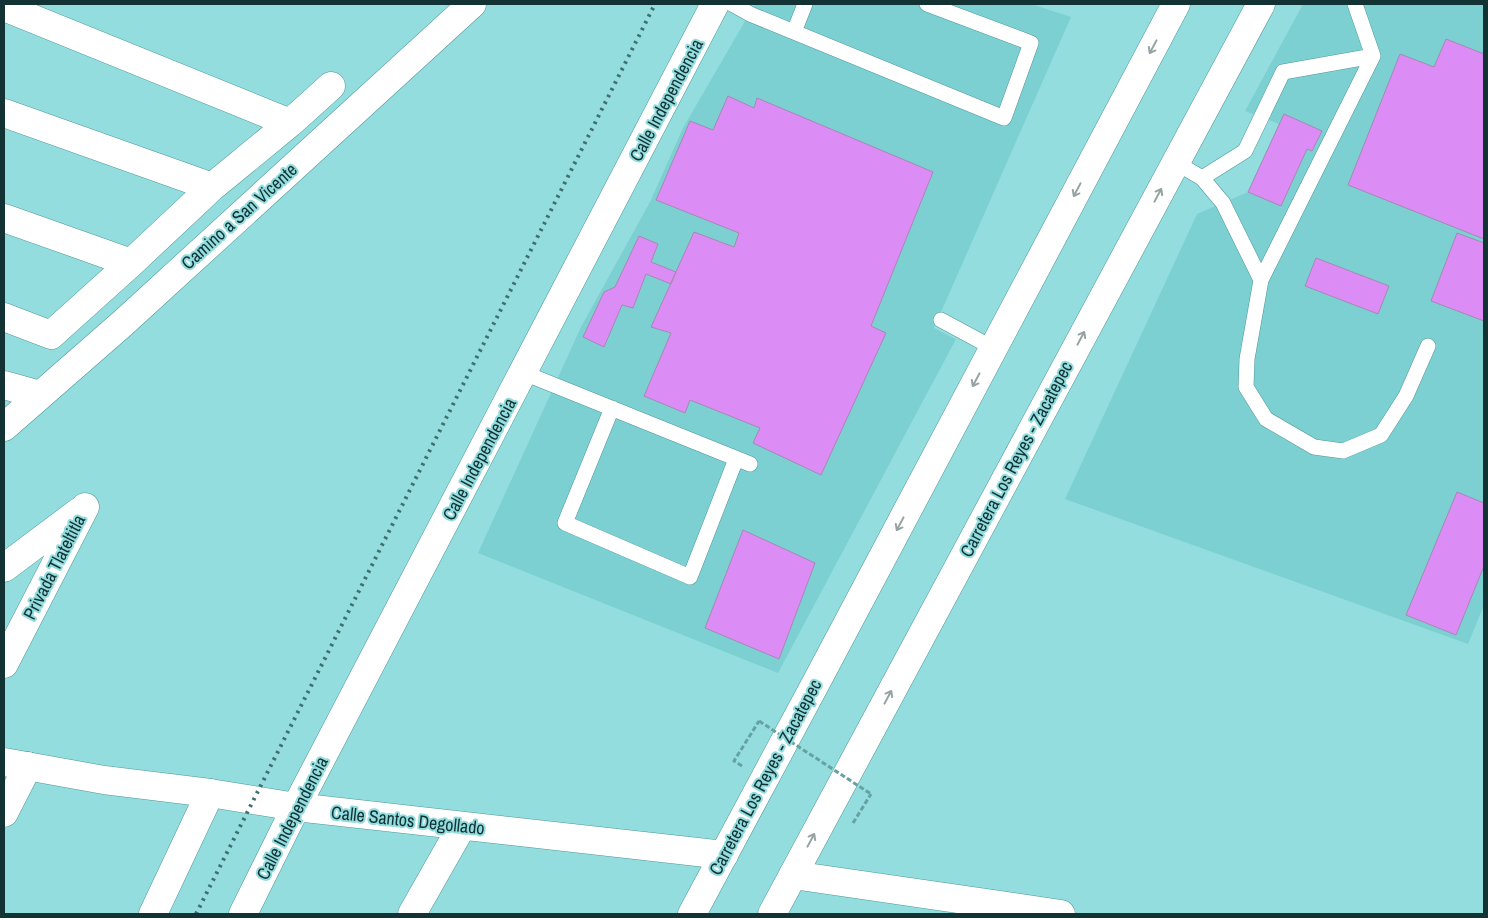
<svg xmlns="http://www.w3.org/2000/svg" width="1488" height="918" viewBox="0 0 1488 918" font-family="'Archivo Narrow',sans-serif">
<style>
.built{fill:#7cd0d2}
.building{fill:#dc8cf5;stroke:#a887b3}
.lines{fill:none;stroke-linecap:round;stroke-linejoin:round}
.service-casing{stroke:#4e989a;stroke-width:16}
.minor-casing{stroke:#4e989a;stroke-width:29}
.secondary-casing{stroke:#4e989a;stroke-width:29}
.primary-casing{stroke:#4e989a;stroke-width:29}
.path{stroke:#66a1a3;stroke-width:3;stroke-dasharray:5 2.5;stroke-linecap:butt}
.service{stroke:#fff;stroke-width:15}
.minor{stroke:#fff;stroke-width:28}
.secondary{stroke:#fff;stroke-width:28}
.primary{stroke:#fff;stroke-width:28}
.rail{stroke:#416f70;stroke-width:4;stroke-dasharray:2.5 5;stroke-linecap:butt}
.path-bridge{stroke:#66a1a3;stroke-width:3;stroke-dasharray:5 2.5;stroke-linecap:butt}
.oneway{stroke:#95a3a3}
.labels{text-anchor:middle;dominant-baseline:central;stroke-width:4;stroke-linejoin:round;paint-order:stroke}
.street-label{font-size:18px;fill:#133233;stroke:#93dddf}
</style>
<rect width="100%" height="100%" fill="#93dddf"/>
<path class="built" d="M755 4H1031L1071 17 934 328 956 339 778 673 478 553 581 327 650 202 683 128Z
M1303 4H1484V605L1468 644 1065 499 1197 214 1248 192 1279 124 1245 111Z"/>
<path class="building" d="M1446 39 1484 54V239L1348 185 1400 54 1434 67Z
M728 96 754 108 757 98 933 172 871 326 886 333 821 475 753 443 760 428 690 400 685 413 644 396 671 333 651 327 694 232 734 247 739 233 656 200 690 121 713 130Z
M1284 114 1322 131 1312 151 1307 149 1281 206 1248 192Z
M1457 233 1484 243V321L1431 301Z
M639 236 658 244 651 262 676 272 671 284 646 274 633 308 622 305 604 347 583 337 604 292 615 287Z
M1316 258 1389 286 1378 314 1305 286Z
M1457 492 1484 503V566L1456 635 1406 615Z
M743 530 815 563 779 659 705 628Z"/>
<g class="lines">
<defs>
<path id="service" d="M732 4 750 14 1004 118 1031 43 927 4
M1355 4 1373 56 1261 280 1247 359 1246 387 1266 419 1314 447 1343 451 1381 435 1406 396 1428 346
M794 32 805 4
M1175 162 1202 178 1223 203 1261 280
M1202 178 1245 151 1283 72 1373 56
M941 320 993 348
M524 373 750 464
M612 408 565 523 690 577 736 459"/>
<path id="minor" d="M4 7 290 123
M4 113 212 187
M4 218 131 263
M4 317 51 335 131 263 212 187 290 123 331 86
M4 385 40 395
M4 427 123 323 472 4
M4 568 80 511
M4 664 85 507
M4 813 28 766
M793 875 1061 914
M153 914 210 793
M412 914 462 826"/>
<path id="secondary" d="M4 762 104 780 210 793 296 807 724 855
M243 914 296 807 715 4"/>
<path id="primary" d="M692 914 818 679 1176 4
M772 914 1261 4"/>
</defs>
<use href="#service" class="service-casing"/>
<use href="#minor" class="minor-casing"/>
<use href="#secondary" class="secondary-casing"/>
<use href="#primary" class="primary-casing"/>
<path class="path" d="M742 766 734 761 759 721
M853 823 871 794"/>
<use href="#service" class="service"/>
<use href="#minor" class="minor"/>
<use href="#secondary" class="secondary"/>
<use href="#primary" class="primary"/>
<path class="rail" d="M196 914 655 4"/>
<path class="path-bridge" d="M759 721 871 794"/>
</g>
<defs><path id="oneway-shaft" d="M-6 0H5M1.5-3L5.5 0L1.5 3" fill="none" stroke-width="1.6" stroke-linecap="round" stroke-linejoin="round" transform="scale(1.25)"/></defs>
<g class="oneway">
<use href="#oneway-shaft" transform="translate(1153 47) rotate(118)"/>
<use href="#oneway-shaft" transform="translate(1077 190) rotate(118)"/>
<use href="#oneway-shaft" transform="translate(1158 195) rotate(-62)"/>
<use href="#oneway-shaft" transform="translate(1081 338) rotate(-62)"/>
<use href="#oneway-shaft" transform="translate(976 380) rotate(118)"/>
<use href="#oneway-shaft" transform="translate(900 524) rotate(118)"/>
<use href="#oneway-shaft" transform="translate(888 697) rotate(-62)"/>
<use href="#oneway-shaft" transform="translate(811 840) rotate(-62)"/>
</g>
<g class="labels">
<g class="street-label">
<text transform="translate(666 100) rotate(-62)">Calle Independencia</text>
<text transform="translate(239 216) rotate(-42)">Camino a San Vicente</text>
<text transform="translate(479 459) rotate(-62)">Calle Independencia</text>
<text transform="translate(1016 459) rotate(-62)">Carretera Los Reyes - Zacatepec</text>
<text transform="translate(54 567) rotate(-63)">Privada Tlateltitla</text>
<text transform="translate(765 777) rotate(-62)">Carretera Los Reyes - Zacatepec</text>
<text transform="translate(292 818) rotate(-63)">Calle Independencia</text>
<text transform="translate(408 820) rotate(6)">Calle Santos Degollado</text>
</g>
</g>
<rect width="1488" height="918" fill="none" stroke="#133233" stroke-width="10"/>
</svg>
